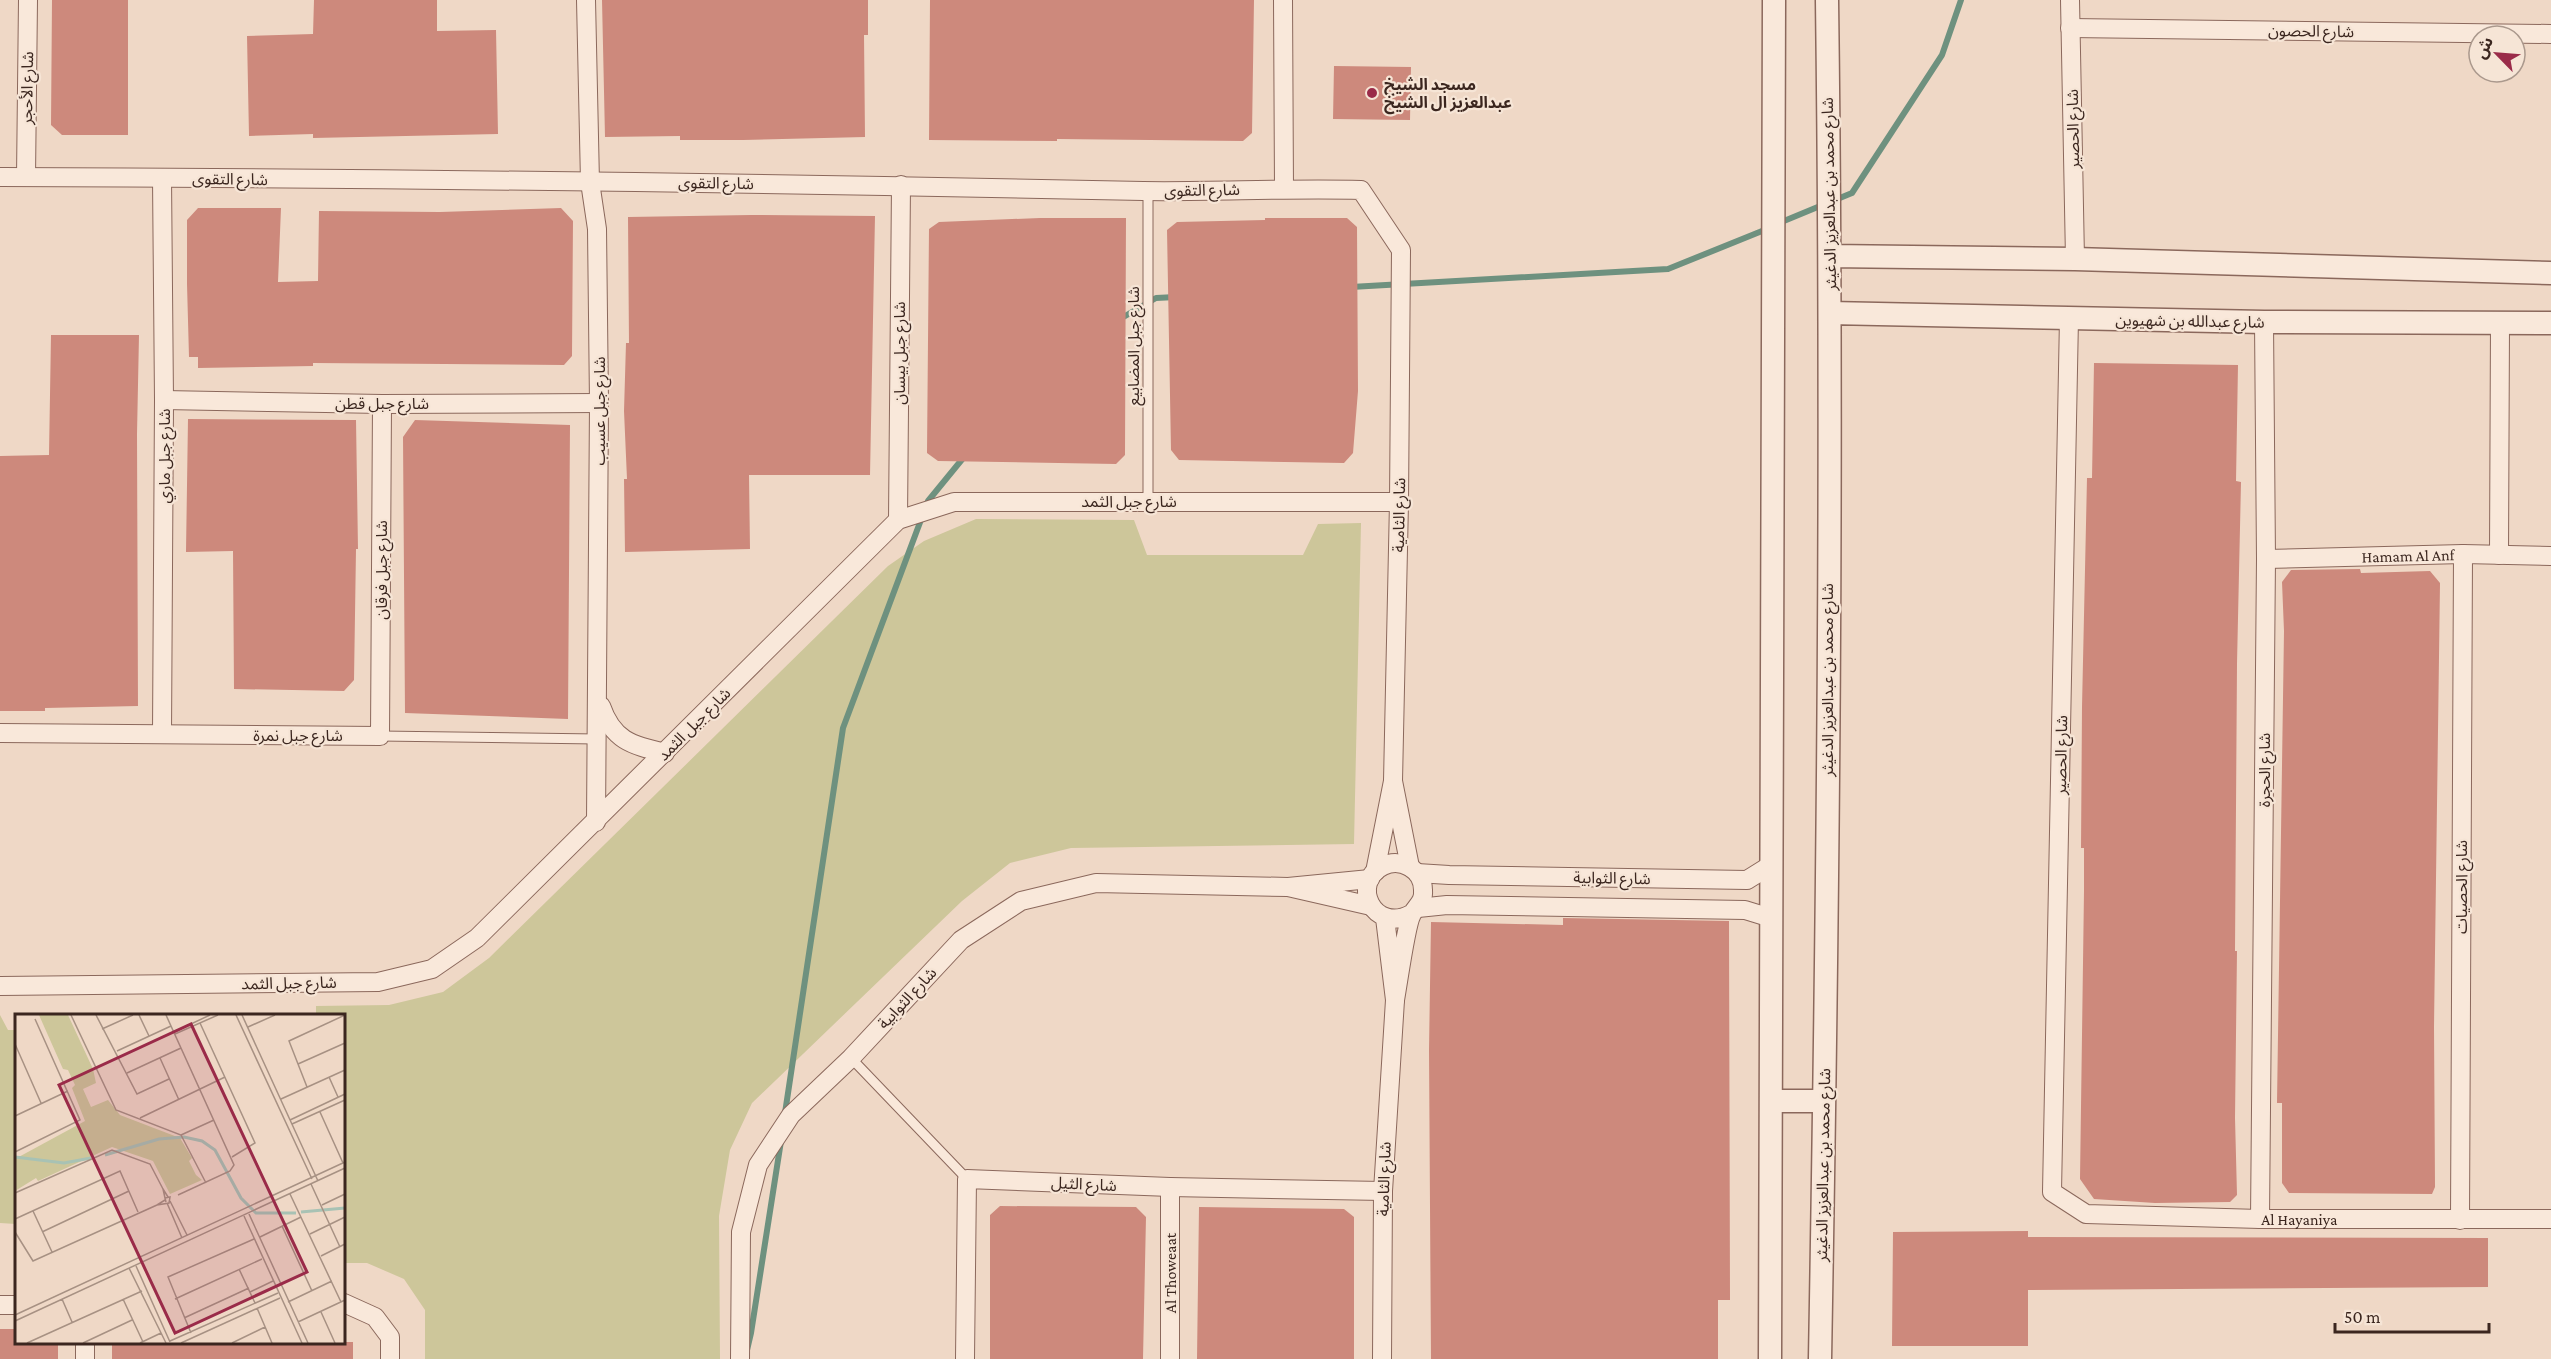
<svg xmlns="http://www.w3.org/2000/svg" width="2551" height="1359" viewBox="0 0 2551 1359" font-family="'Crimson Pro','Noto Sans Arabic',serif">
<style>
.green{fill:#cdc69a}
.lines{fill:none;stroke-linecap:round;stroke-linejoin:round}
.stream{stroke:#6e917f;stroke-width:6}
.building{fill:#cd897c}
.service-casing{stroke:#8b685c;stroke-width:11}
.minor-casing{stroke:#8b685c;stroke-width:20}
.tertiary-casing{stroke:#8b685c;stroke-width:25}
.service{stroke:#f9e8da;stroke-width:9}
.minor{stroke:#f9e8da;stroke-width:18}
.tertiary{stroke:#f9e8da;stroke-width:22}
.poi-dot{fill:#9a2b49;stroke:#f6e5d6;stroke-width:2}
.labels{text-anchor:middle;dominant-baseline:central;stroke-width:4.5;stroke-linejoin:round;paint-order:stroke}
.street-label{font-size:16px;fill:#3b261f;stroke:#f6e5d6}
.poi-label{font-size:16px;font-weight:bold;fill:#3b261f;stroke:#f6e5d6;text-anchor:start}
.inset-river{fill:none;stroke:#a8c2b4;stroke-width:3}
.inset-road{fill:none;stroke:#a79183;stroke-width:1.5}
.view{fill:#9a2b49;fill-opacity:0.15;stroke:#9a2b49;stroke-width:3}
.inset-edge{fill:none;stroke:#3b261f;stroke-width:3}
</style>
<rect width="100%" height="100%" fill="#efd8c6"/>
<path class="green" d="M976 519 1134 520 1147 555H1303L1318 524 1361 523 1354 844 1071 848 1010 863 962 901 752 1103 730 1150 719 1216 720 1359H425V1310L404 1279 367 1263H344V1016L316 1015V1006L389 1005 443 992 489 958 888 566 924 541Z
M0 1015 8 1030H16V1224L0 1223Z"/>
<g class="lines">
<path class="stream" d="M1835 200 1852 193 1942 55 1961 0
M1779 223 1825 204
M1351 287 1668 269 1767 229
M1120 319 1156 298 1176 297
M785 1113 843 728 928 501 964 457
M747 1350 751 1333 781 1141"/>
</g>
<path class="building" d="M52 0H128V135H62L51 125Z
M314 0H437V31L496 30 498 134 313 138V134L249 136 247 36 313 34Z
M602 0H868V35H864L865 137 743 140H680V136L605 137Z
M930 0H1254L1252 133 1243 141 1057 139V141L929 140Z
M1334 66 1411 67 1410 120 1333 119Z
M198 208H281L278 282 318 281 319 211 440 212 561 208 573 221 572 356 564 365 313 363V366L198 368V357H189L187 284V220Z
M751 215 875 216 870 475H749L750 549 625 552 624 479H627L624 411 626 343H629L628 217Z
M1040 218H1126L1125 455 1116 464 938 461 927 453 929 229 939 222Z
M1265 218H1347L1357 227 1358 391 1353 453 1344 463 1179 460 1171 450 1167 230 1177 222 1265 220Z
M51 335H139L137 434 138 706 45 708V711H0V456L49 455Z
M2094 363 2238 365 2236 481 2241 482 2237 664 2235 951H2237L2235 1118 2237 1195 2230 1202 2155 1203 2094 1199 2080 1179 2084 891V848H2081L2082 707 2087 478H2092Z
M188 419 356 420 358 549H356L354 680 344 691 234 689 233 551 186 552Z
M415 420 570 425 568 719 405 713 403 437Z
M2360 569 2361 573 2430 571 2440 583 2434 1027 2435 1187 2432 1194 2289 1193 2282 1183V1103H2277L2284 631 2282 582 2291 570Z
M1563 918 1729 921 1730 1300H1718V1359H1431L1429 1050 1431 922 1563 925Z
M1000 1206 1136 1207 1146 1217 1143 1359H990V1215Z
M1199 1207 1344 1209 1354 1217V1359H1197Z
M2028 1231V1237L2488 1238V1287L2028 1290V1346H1892L1893 1232Z
M0 1329H16V1342H58V1359H0Z
M112 1342H353V1359H112Z"/>
<g class="lines">
<defs>
<path id="service" d="M1148 501V191
M380 736 597 739
M851 1058 967 1179"/>
<g id="minor">
<path d="M586 0 590 182 597 229 599 403 596 822"/>
<path d="M1283 0 1284 188"/>
<path d="M2070 0 2075 259"/>
<path d="M2070 28 2551 34"/>
<path d="M0 177C381 178 762 183 1143 191 1215 192 1288 188 1361 190L1401 250 1399 502 1393 781"/>
<path d="M26 177 28 0"/>
<path d="M162 178 164 400 162 734"/>
<path id="s1" d="M2069 318 2052 1192 2086 1214 2260 1219H2551"/>
<path d="M164 400 382 404 599 403"/>
<path d="M898 520 901 185"/>
<path d="M2499 555 2500 323"/>
<path id="s2" d="M2266 559 2463 554 2551 556"/>
<path d="M601 706C613 741 632 745 665 753"/>
<path d="M0 733 380 736 382 404"/>
<path d="M1375 872 1393 781 1410 867"/>
<path d="M1417 873 1449 875 1747 880 1771 865"/>
<path d="M1370 879 1288 887 1371 906"/>
<path d="M1418 908 1447 905 1745 910 1771 918"/>
<path d="M1385 918 1395 1000C1398 984 1406 924 1412 914 1417 905 1424 902 1423 890 1423 870 1401 857 1383 866 1349 883 1374 934 1411 914"/>
<path d="M0 986 378 982 432 969 477 938 898 520 954 502H1399"/>
<path d="M1170 1187V1359"/>
<path d="M2260 1219 2266 559 2264 322"/>
<path d="M2460 1220 2463 554"/>
<path d="M344 1303 375 1317 390 1337V1359"/>
<path d="M0 1305H16"/>
<path d="M85 1359V1342"/>
<path d="M740 1359 741 1232 758 1165 791 1115 851 1058 961 940 1021 901 1096 883 1288 887"/>
<path d="M965 1359 967 1179 1170 1187 1383 1191"/>
<path d="M1382 1359 1383 1191 1395 1000"/>
</g>
<path id="tertiary" d="M1830 256 2075 259 2551 273
M1830 313 2264 322 2551 323
M1771 1101H1824
M1770 1359 1774 0
M1820 1359C1828 906 1833 453 1827 0"/>
</defs>
<use href="#service" class="service-casing"/>
<use href="#minor" class="minor-casing"/>
<use href="#tertiary" class="tertiary-casing"/>
<use href="#service" class="service"/>
<use href="#minor" class="minor"/>
<use href="#tertiary" class="tertiary"/>
</g>
<circle class="poi-dot" cx="1372" cy="93" r="6"/>
<g class="labels">
<g class="street-label">
<text transform="translate(2311 31) rotate(1)">شارع الحصون</text>
<text transform="translate(27 88) rotate(-89)">شارع الأحجر</text>
<text transform="translate(2073 129) rotate(-91)">شارع الحصير</text>
<text transform="translate(230 179) rotate(1)">شارع التقوى</text>
<text transform="translate(716 183) rotate(1)">شارع التقوى</text>
<text transform="translate(1202 190) rotate(-1)">شارع التقوى</text>
<text transform="translate(1829 194) rotate(-91)">شارع محمد بن عبدالعزيز الدغيثر</text>
<text transform="translate(2190 321) rotate(1)">شارع عبدالله بن شهيوين</text>
<text transform="translate(1133 346) rotate(-90)">شارع جبل المضابيع</text>
<text transform="translate(899 353) rotate(-90)">شارع جبل بيسان</text>
<text x="382" y="403">شارع جبل قطن</text>
<text transform="translate(599 411) rotate(-90)">شارع جبل عسيب</text>
<text transform="translate(164 456) rotate(-90)">شارع جبل ماري</text>
<text x="1129" y="501">شارع جبل الثمد</text>
<text transform="translate(1399 515) rotate(-89)">شارع الثامية</text>
<text stroke="none"><textPath href="#s2" startOffset="142">Hamam Al Anf</textPath></text>
<text transform="translate(381 570) rotate(-90)">شارع جبل فرقان</text>
<text transform="translate(1827 680) rotate(-90)">شارع محمد بن عبدالعزيز الدغيثر</text>
<text transform="translate(694 724) rotate(-45)">شارع جبل الثمد</text>
<text x="298" y="735">شارع جبل نمرة</text>
<text transform="translate(2061 755) rotate(-89)">شارع الحصير</text>
<text transform="translate(2264 770) rotate(-90)">شارع الحجرة</text>
<text transform="translate(1612 878) rotate(1)">شارع الثوابية</text>
<text transform="translate(2461 887) rotate(-90)">شارع الحصيات</text>
<text transform="translate(289 983) rotate(-1)">شارع جبل الثمد</text>
<text transform="translate(907 998) rotate(-47)">شارع الثوابية</text>
<text transform="translate(1823 1165) rotate(-89)">شارع محمد بن عبدالعزيز الدغيثر</text>
<text transform="translate(1384 1179) rotate(-88)">شارع الثامية</text>
<text transform="translate(1084 1184) rotate(3)">شارع الثيل</text>
<text stroke="none"><textPath href="#s1" startOffset="1128">Al Hayaniya</textPath></text>
<text transform="translate(1170 1273) rotate(-90)">Al Thoweaat</text>
</g>
<g class="poi-label">
<text x="1384" y="84">مسجد الشيخ<tspan x="1384" dy="18">عبدالعزيز ال الشيخ</tspan></text>
</g>
</g>
<g transform="translate(15 1014)">
<rect width="330" height="330" fill="#efd8c6"/>
<path d="M24 1H53L78 55 81 69 68 75 76 93 93 86 105 101 165 124 177 144 174 147 181 161 187 166 155 180 138 147 97 133 23 167 21 164 0 177V145L70 107 57 74 60 71 53 56 48 55Z" fill="#cdc69a"/>
<path class="inset-river" d="M90 141 144 125 169 123 187 127 200 136 226 184 241 199H281M0 143 49 149 76 144M286 198 330 194"/>
<path class="inset-road" d="M56 1 101 96 166 121 191 169M81 1 122 80 154 65M124 1 134 22M151 1 219 151 215 157 163 181M221 1 297 165M227 1 303 167M185 9 240 129 217 143M233 13 260 1M87 15 118 1M159 18 195 1M160 20 203 1M0 30 26 89M102 37 156 12M145 44 164 86M283 50 330 29M112 59 166 34M314 63 323 83M292 73 274 27 330 1M266 85 330 56M305 98 328 149M0 102 53 77M125 104 210 63M275 106 330 80M277 110 330 86M166 121 199 106M0 138 65 106 20 5M296 170 325 233M0 179 97 136 135 150 148 175M275 180 326 288M150 184 148 175 153 183M150 186 142 191 154 189 155 183 150 184 151 188M155 187 172 221M152 189 167 224M307 191 330 180M18 197 37 238M234 200 293 329M229 202 287 329M0 205 105 157 123 198M267 212 297 277M0 218 18 247 142 191M27 218 114 177M295 220 330 203M245 223 286 203M306 242 330 230M121 252 155 328M114 254 151 329M224 255 240 289M235 278 258 267M47 285 57 308M108 285 128 328M160 285 247 245M273 288 317 267M242 294 257 329M306 298 320 329M0 301 330 148M169 304 234 274M0 307 330 154M283 308 330 286M176 319 153 263 239 225M155 327 263 279M12 329 127 277M68 329 117 306M125 329 146 319M166 329 265 284M217 329 250 313"/>
<path class="view" d="M176 10 292 258 160 319 44 71Z"/>
<rect width="330" height="330" class="inset-edge"/>
</g>
<g transform="translate(2497 54) rotate(295)"><circle r="28" fill="#f6e5d6" stroke="#ab998d" stroke-width="1.5"/>
<path d="M0-4.5L10 22L0 15L-10 22Z" fill="#9a2b49"/>
<text y="-9" font-size="16" font-weight="bold" text-anchor="middle" fill="#3b261f">ش</text>
</g>
<path d="M2335 1323v9h154v-9" fill="none" stroke="#3b261f" stroke-width="3"/>
<text x="2344" y="1323" font-size="18" fill="#3b261f" stroke="#f6e5d6" stroke-width="4.5" paint-order="stroke">50 m</text>
</svg>
